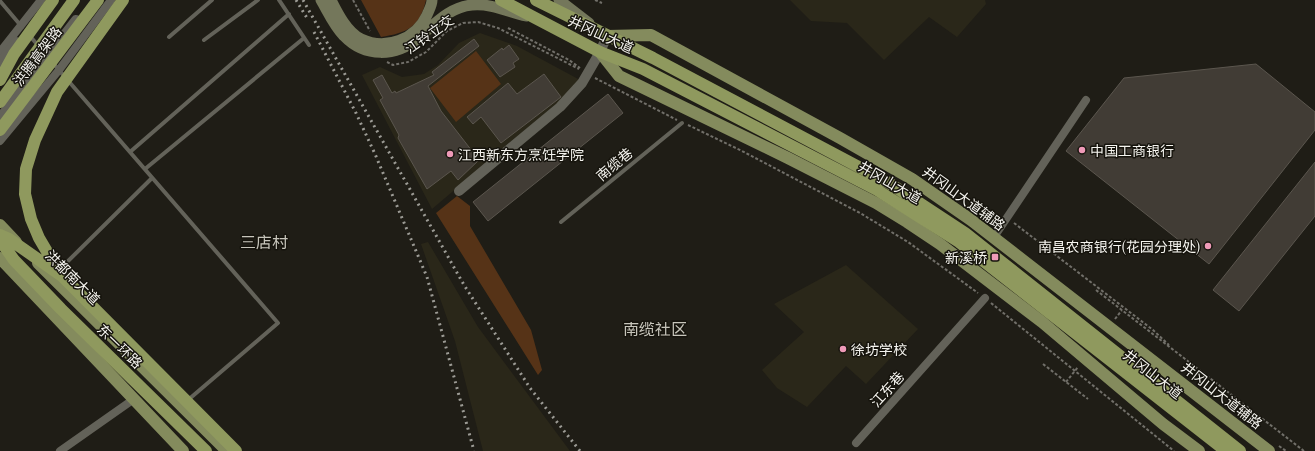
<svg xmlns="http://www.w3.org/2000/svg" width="1315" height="451" viewBox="0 0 1315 451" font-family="'Playfair Display','Noto Sans SC',serif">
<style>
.built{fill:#2a2719}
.green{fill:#563317}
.building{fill:#413c35;stroke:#5b564e}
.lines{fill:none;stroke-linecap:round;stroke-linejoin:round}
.path{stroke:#716f69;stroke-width:2;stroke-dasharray:3 2;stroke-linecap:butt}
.service{stroke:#636259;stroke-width:4}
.minor{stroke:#636259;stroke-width:8}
.tertiary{stroke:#636259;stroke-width:10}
.secondary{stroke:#74775b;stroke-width:11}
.primary{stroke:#848b5d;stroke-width:12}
.trunk{stroke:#8f995e;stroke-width:12}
.rail{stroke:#9c9b95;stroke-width:3;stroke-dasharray:2 4;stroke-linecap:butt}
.poi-dot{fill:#ef9ab8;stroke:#16140d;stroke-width:1.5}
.labels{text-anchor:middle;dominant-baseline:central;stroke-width:3;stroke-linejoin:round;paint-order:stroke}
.street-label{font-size:14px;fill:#f5f4ef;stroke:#16140d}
.poi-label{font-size:14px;fill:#f5f4ef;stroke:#16140d;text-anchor:start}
.quarter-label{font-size:16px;fill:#c7c5bb;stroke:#16140d}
</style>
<rect width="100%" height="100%" fill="#1f1d16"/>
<path class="built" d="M790 0H985L986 4 957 37 929 17 884 60 847 23 811 21Z
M480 33 517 46 580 80 562 99 432 209 362 75 380 67 402 77 424 74 438 65 459 43Z
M428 242 478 327 570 451H483L455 341 421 244Z
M846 265 918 329 866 384 846 366 807 407 777 388 762 370 804 332 774 304Z"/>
<path class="green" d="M361 0H426C420 27 407 33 381 37Z
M476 51 501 84 456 122 430 88Z
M457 196 470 206V226L531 330 542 370 538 375 436 213Z"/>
<path class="building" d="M474 39 479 46 428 86 441 111 479 160 458 180 451 171 427 189 398 138 399 135 380 100 383 98 373 80 382 75 392 93 395 91 396 93 434 75 432 72Z
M509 45 519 59 513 63 515 67 500 77 487 60 502 48 503 50Z
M1256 64 1315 112V130L1209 264 1066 151 1124 78Z
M544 74 561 97 501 143 481 117 473 124 467 117 508 83 517 94Z
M608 94 623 113 488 221 473 202Z
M1315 162V216L1239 311 1213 290Z"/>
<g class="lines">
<path class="path" d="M353 0 370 31
M595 0 602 3
M508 28 569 60 580 68
M387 62 393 65 408 62 426 52 447 31 463 23 478 22 498 28 579 69
M595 78 677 120
M688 125 742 151 860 213 908 242 978 293
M1014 223 1153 330 1169 345
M1096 290 1304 451
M991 303 1174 451
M1115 319 1122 310
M1043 364 1088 399
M1066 382 1078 367
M1279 446 1286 451"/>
<path class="service" d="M279 0 309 45
M0 1 22 27
M29 35 48 57
M169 37 212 0
M204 40 258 0
M52 62 278 323 188 400
M130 152 289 14
M145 169 304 38
M561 222 682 123
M60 269 152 178"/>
<path class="minor" d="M0 52 41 0
M0 141 59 70 111 0
M994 237 1086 100
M856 443 985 298
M60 451 134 399"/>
<path class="tertiary" d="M0 63 16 42
M0 118 76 20
M459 191 560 107 582 83 600 52 607 36"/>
<path class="secondary" d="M321 0C328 12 334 26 344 36 365 58 396 57 418 38 434 25 449 7 472 5 490 3 509 12 526 16
M331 0C338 14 347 32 361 39 386 51 416 39 427 15 429 10 432 5 432 0
M559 0 589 23"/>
<path class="primary" d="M607 36 651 35 840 138 912 179 971 220 1269 451
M600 52 619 76 788 158 876 203 907 222 940 244 1042 322 1163 424 1199 451
M0 225 16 242
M0 258 183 451
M38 263 227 451"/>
<path class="trunk" d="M501 0 600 52 643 69 877 190 959 242 1226 451
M536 0 653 58 889 183 965 233 1240 451
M0 80 14 54 53 0
M0 102 74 0
M0 130 98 0
M0 235 9 239 62 276 236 451
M0 240 14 260 61 309 206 451
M59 272 39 238 31 219 25 194 26 169 35 140 57 92 123 0"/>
<path class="rail" d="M296 0 307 18
M303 0 464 285 530 388 580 451
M314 32 356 113 375 154 427 277 474 451"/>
</g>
<g class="poi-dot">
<circle cx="1082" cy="150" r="4"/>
<circle cx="450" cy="154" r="4"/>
<circle cx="1208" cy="246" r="4"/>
<rect x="991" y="253" width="8" height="8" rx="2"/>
<circle cx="843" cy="349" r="4"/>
</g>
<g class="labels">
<g class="street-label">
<text transform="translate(429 34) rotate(-35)">江铃立交</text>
<text transform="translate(601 34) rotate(25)">井冈山大道</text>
<text transform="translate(37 56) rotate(-53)">洪腾高架路</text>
<text transform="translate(614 164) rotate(-40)">南缆巷</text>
<text transform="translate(890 182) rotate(30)">井冈山大道</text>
<text transform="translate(964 198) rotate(36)">井冈山大道辅路</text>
<text transform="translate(73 277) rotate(45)">洪都南大道</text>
<text transform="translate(120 346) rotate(44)">东一环路</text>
<text transform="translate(1153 374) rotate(38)">井冈山大道</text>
<text transform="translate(887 389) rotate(-48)">江东巷</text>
<text transform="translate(1222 395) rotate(38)">井冈山大道辅路</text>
</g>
<g class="poi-label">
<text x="1090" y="150">中国工商银行</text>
<text x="458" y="154">江西新东方烹饪学院</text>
<text x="1200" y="246" text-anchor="end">南昌农商银行(花园分理处)</text>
<text x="987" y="257" text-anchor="end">新溪桥</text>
<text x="851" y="349">徐坊学校</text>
</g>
<g class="quarter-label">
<text x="264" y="241">三店村</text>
<text x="655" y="328">南缆社区</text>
</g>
</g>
</svg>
